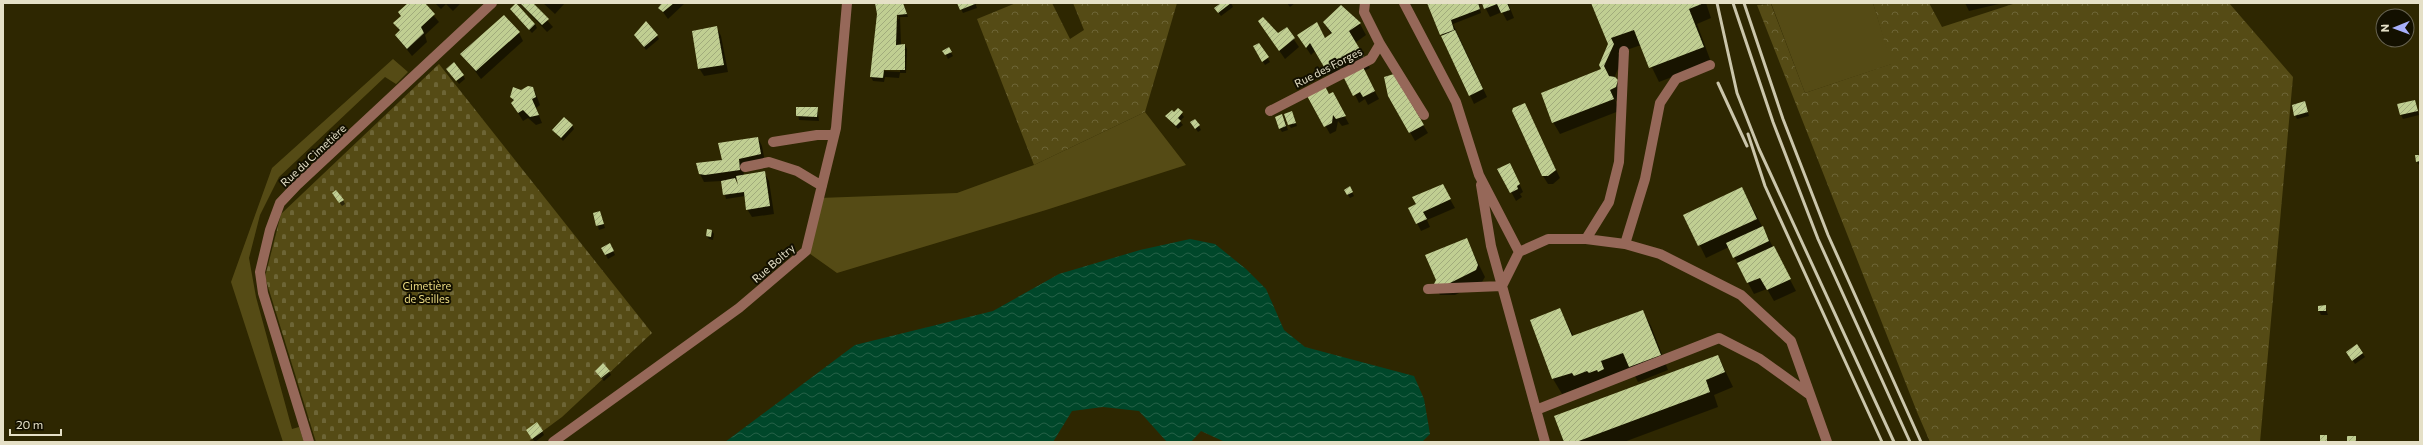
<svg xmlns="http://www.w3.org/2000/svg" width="2423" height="445" viewBox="0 0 2423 445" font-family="Commissioner,sans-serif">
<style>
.green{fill:#554b15}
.forest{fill:url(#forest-crowns)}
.cemetery{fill:url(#cemetery-stones)}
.water{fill:url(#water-waves)}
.shadow{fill:#0007;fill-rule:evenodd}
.building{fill:url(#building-hatch)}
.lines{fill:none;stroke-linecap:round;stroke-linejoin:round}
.minor{stroke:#966859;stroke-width:10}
.rail{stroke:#cbc6ab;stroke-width:3}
.labels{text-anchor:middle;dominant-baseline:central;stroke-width:4;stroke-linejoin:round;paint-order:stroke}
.street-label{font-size:11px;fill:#e5e0c7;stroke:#131000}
.park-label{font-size:11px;fill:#ecdb82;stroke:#131000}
</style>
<defs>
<pattern id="forest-crowns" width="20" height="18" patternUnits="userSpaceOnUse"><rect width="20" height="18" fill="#554b15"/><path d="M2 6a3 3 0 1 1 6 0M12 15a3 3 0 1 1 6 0" fill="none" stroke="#6d6536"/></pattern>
<pattern id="cemetery-stones" width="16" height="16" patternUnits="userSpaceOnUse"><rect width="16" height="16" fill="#554b15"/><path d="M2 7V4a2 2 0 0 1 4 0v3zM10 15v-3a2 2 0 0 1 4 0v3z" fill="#6d6536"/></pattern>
<pattern id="water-waves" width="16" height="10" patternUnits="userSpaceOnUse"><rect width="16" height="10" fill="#00472a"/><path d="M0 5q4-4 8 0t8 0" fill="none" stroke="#256147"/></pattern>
<pattern id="building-hatch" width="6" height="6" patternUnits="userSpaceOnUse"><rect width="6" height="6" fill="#c0ce92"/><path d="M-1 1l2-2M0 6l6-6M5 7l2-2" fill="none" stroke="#a1ab7c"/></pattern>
</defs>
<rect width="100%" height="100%" fill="#2e2701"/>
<path class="green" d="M1771 3H1873L1892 64 1805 93Z
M393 59 408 72 396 84 385 77 279 177 260 215 249 258 256 297 292 429 299 427 304 442H283L231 282 272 168Z
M1145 112 1186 165 1046 210 837 273 806 251 819 198 957 193 1034 165Z"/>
<path class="forest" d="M1016 3H1052L1070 39 1084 30 1073 3H1177L1145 112 1034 165 977 19Z
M1873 3H1929L1942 27 2016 3H2229L2293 77 2260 442H1930L1917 412 1757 5 1771 4 1805 93 1891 64Z"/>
<path class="cemetery" d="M439 64 652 333 562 417 528 442H316L265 277 281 214Z"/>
<path class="water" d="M1190 239 1215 244 1246 269 1266 289 1284 330 1305 347 1414 376 1424 399 1430 434 1422 442H1225L1201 431 1191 442H1167L1139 411 1103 407 1072 411 1053 442H725L855 345 993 311 1059 274 1140 250Z"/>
<path class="shadow" d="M409 3H423L439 22 425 35 427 42 412 56 396 36 400 32 395 23 402 17Z
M435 3H461L453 11 446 4 441 9Z
M520 3H532L553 27 547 32Z
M543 3H565L555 14Z
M664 3H685L668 19 660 8Z
M876 3H903L908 17H900L901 45H905L907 49 906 73H900L899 78 885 77 884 82 873 81 871 77 878 14ZM896 11 898 14 899 19H898ZM883 69 900 70V72L883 71Z
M958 3H975L977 8 963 13Z
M1222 3H1231L1233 7 1221 16 1218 12Z
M1287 3H1295L1290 7Z
M1428 3H1479L1481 13 1453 24 1487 97 1474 104Z
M1483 3H1508L1514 18 1507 21 1502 12 1490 17Z
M1591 3H1706L1711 18 1697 24 1711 62 1659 82 1641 45 1618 53 1622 60 1614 78 1624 93 1619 104 1615 99 1619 111 1560 134 1553 122 1602 70 1609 44Z
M1965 3H2003L1969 11Z
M511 10 535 24 537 28 532 33Z
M1324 22 1360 24 1366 35 1355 43 1370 68 1364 71 1379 99 1368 105 1365 99 1359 103 1341 66 1339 67 1343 74 1333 80 1316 50 1311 55 1303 43 1298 35 1332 53V35Z
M717 28 721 36 728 72 704 76 699 68Z
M1286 28 1299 47 1285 59 1264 29 1278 34Z
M519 33 523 41 481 79 462 54Z
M635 35 657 36 659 39 646 50Z
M1259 44 1270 62 1265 65 1254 47Z
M949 49 953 56 948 59 944 51Z
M450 72 463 75 465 79 459 84Z
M1393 75 1428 133 1415 141 1389 95Z
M533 88 537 97 540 105 536 108 542 123 536 125 528 118 523 121 512 103 514 102 511 97Z
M1307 94H1332L1349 124 1342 126 1338 121 1336 131 1330 134Z
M2415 102 2419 115 2403 119 2401 115Z
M2305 103 2309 116 2297 119 2295 115Z
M1525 105 1560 178 1553 184H1548L1543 176Z
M797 108H817L819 121 799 120Z
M1178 109 1184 117 1180 121 1183 125 1178 129 1167 117Z
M1293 116 1297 126 1291 128 1289 125Z
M1284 119 1288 130 1282 132 1280 129Z
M572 125 574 129 563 141 553 130Z
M1194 126H1199L1201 130 1198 132Z
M758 138 762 146 765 162 743 167 744 176 764 173 769 181 774 214 752 217 747 209 745 196 726 199 722 181 704 182 700 174ZM734 179H737L738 186Z
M2420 156V165H2419L2417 162Z
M1499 169 1514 172 1523 192 1520 194 1522 197 1516 201Z
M1442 185 1455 208 1427 220 1430 227 1421 231 1410 209Z
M1350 188 1354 196 1350 198 1345 191Z
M1742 188 1796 291 1774 301 1767 289 1754 294 1729 247 1706 258 1685 215Z
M333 194 343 200 345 204 342 206Z
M594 214 601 216 605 228 599 230Z
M712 231 714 234 713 240 709 239 707 236Z
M1466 239 1485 277 1482 282 1455 295H1440L1434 284Z
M610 244 615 255 608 259 602 248Z
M2325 306 2328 315H2321L2319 311Z
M1560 310 1574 337 1643 312 1651 326 1668 370 1638 382 1631 368 1583 390 1581 387 1562 394 1553 379 1531 321Z
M2357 346 2365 357 2355 364 2347 352Z
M1718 356 1733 387 1714 395 1718 407 1624 442H1565Z
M609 371 611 375 604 381 598 375Z
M542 431 544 435 535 442 529 434Z"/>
<path class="building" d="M408 3H425L435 14 421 27 424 33 407 49 395 35 400 30 393 23 401 16 398 12Z
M516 3 535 24 529 30 510 9Z
M520 3H533L549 19 542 25Z
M662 3H674L663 12 658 8Z
M875 3H903L907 14 897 15 896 45 905 44V70H884L883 78 870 77 877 14Z
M957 3H975V4L960 10Z
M1221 3H1231L1218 13 1214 8Z
M1427 3H1478L1480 9 1451 20 1454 30 1440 35Z
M1482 3H1507L1510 10 1501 13 1497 4 1484 9Z
M1591 3H1704L1689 9 1704 47 1649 68 1634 30 1611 38 1614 44 1604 66 1609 76 1615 77 1618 80 1616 87 1610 90 1614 99 1552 123 1541 93 1601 69 1599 65 1608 44Z
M1341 5 1361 23 1349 31 1364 56 1327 72 1310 43 1306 48 1297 35 1317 22 1325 38 1332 33 1323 22Z
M504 15 520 32 476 71 460 54Z
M1263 17 1278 33 1287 27 1295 38 1279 51 1258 21Z
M646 21 658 35 644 47 634 35Z
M717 26 724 65 698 69 692 31Z
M1455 30 1483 89 1469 96 1441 36Z
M1259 43 1269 57 1262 62 1253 46Z
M949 47 952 52 945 55 942 51Z
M454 62 464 75 456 81 446 69Z
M1363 67 1375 91 1363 97 1360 92 1353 96 1343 76Z
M1394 74 1424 125 1409 133 1388 96 1384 77Z
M1324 84 1329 94 1333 92 1346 116 1336 119 1333 115 1332 123 1324 127 1306 94Z
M528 86 533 87 536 97 532 99 539 115 530 117 523 110 518 113 511 103 514 100 510 97 513 87 521 90Z
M2415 100 2418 111 2400 115 2397 104Z
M2305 101 2308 112 2294 116 2292 105Z
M1525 103 1556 170 1548 176H1542L1512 111 1513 108Z
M796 107H818L817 117 796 116Z
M1178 108 1183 112 1178 118 1181 121 1176 126 1165 116 1172 110 1174 112Z
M1292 111 1296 123 1288 125 1284 114Z
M1282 114 1286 126 1279 129 1275 117Z
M564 117 573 125 561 138 552 130Z
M1195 119 1200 125 1195 129 1190 122Z
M758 137 761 154 739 159 740 170 705 175 699 174 696 163 722 160 718 143Z
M2415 155H2420V161L2416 162Z
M1510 163 1520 184 1517 186 1518 189 1510 193 1497 169Z
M765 171 770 206 746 210 744 192 723 195 721 181 735 178 738 185 736 176Z
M1443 184 1451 199 1423 212 1427 219 1416 224 1408 208 1416 204 1412 197Z
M1350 186 1353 192 1347 195 1344 190Z
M1742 187 1757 219 1698 246 1683 215Z
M336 190 344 200 339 203 332 193Z
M600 211 604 224 596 226 593 213Z
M1763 226 1769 241 1733 258 1726 243Z
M707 229 712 230 711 237 706 236Z
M1467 238 1478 265 1476 270 1448 284H1434L1436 280 1425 255Z
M610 243 614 251 605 255 601 248Z
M1774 246 1791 279 1767 290 1760 278 1747 283 1737 263Z
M2326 305V311H2318V306Z
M1560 308 1572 336 1643 310 1661 355 1629 367 1623 353 1601 361 1604 369 1598 372 1597 370 1589 373 1587 371 1574 376 1572 373 1552 379 1530 320Z
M2357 344 2363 353 2352 361 2346 352Z
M1718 355 1725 372 1706 380 1710 392 1576 442H1564L1554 416Z
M603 363 610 371 601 378 595 371Z
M537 422 543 431 532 439 526 430Z
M2320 435H2327V442H2320Z
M2347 436H2356V442H2347Z"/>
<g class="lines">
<path class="minor" d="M1365 3 1364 12 1380 44 1424 115
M1404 3 1456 102 1479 175 1519 252
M1270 111 1371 59 1380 44
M773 142 817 135H834
M745 167 769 162 797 171 822 186
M1481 185 1491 246 1545 442
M1586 239 1609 202 1619 162 1624 51
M1625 244 1645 179 1660 103 1676 79 1710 65
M1428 289 1502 286 1519 252 1548 239H1586L1625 244 1660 254 1741 295 1791 341 1827 442
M1536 410 1719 338 1760 359 1810 395
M309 442 263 293 260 272 270 230 280 203 297 185 492 3
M553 442 739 308 806 251 836 128 847 3"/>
<path class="rail" d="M1717 3 1737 93 1759 149 1894 442
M1733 3 1773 122 1818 239 1910 442
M1744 3 1783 119 1828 235 1921 442
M1718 83 1747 146
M1748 134 1765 186 1882 442"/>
</g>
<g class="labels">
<g class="street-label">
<text transform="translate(1328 67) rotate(-27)">Rue des Forges</text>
<text transform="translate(313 155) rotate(-43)">Rue du Cimetière</text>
<text transform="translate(773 263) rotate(-41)">Rue Boltry</text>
</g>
<g class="park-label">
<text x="427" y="285">Cimetière<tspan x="427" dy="13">de Seilles</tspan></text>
</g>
</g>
<rect width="2423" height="445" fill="none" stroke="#e5e0c7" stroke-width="8"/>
<g transform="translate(2395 28) rotate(269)"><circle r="19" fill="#131000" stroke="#676350"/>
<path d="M0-3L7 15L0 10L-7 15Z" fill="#a8b0fc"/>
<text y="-6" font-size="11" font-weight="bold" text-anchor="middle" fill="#e5e0c7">N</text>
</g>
<path d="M10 429v6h51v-6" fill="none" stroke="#e5e0c7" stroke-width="2"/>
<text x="16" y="429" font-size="12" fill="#e5e0c7" stroke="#131000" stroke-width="3" paint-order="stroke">20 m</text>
</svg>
